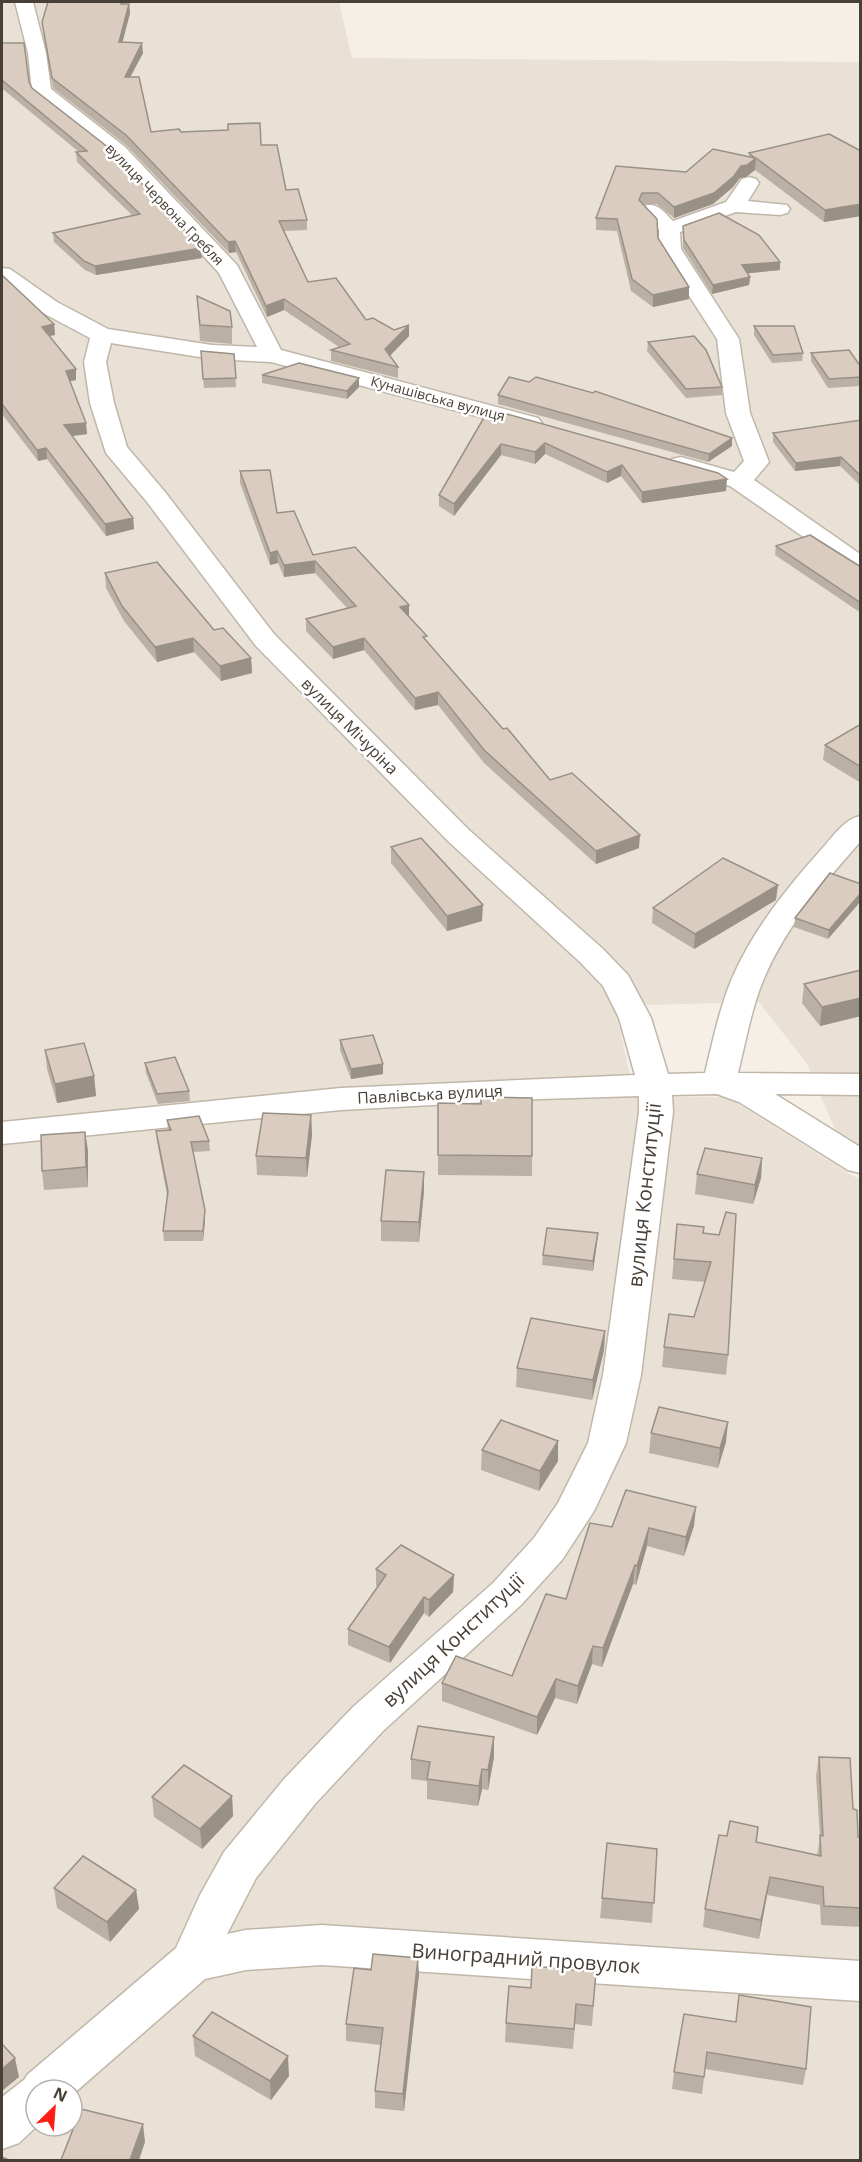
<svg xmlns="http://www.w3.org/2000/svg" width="862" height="2162" viewBox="0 0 862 2162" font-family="'Open Sans',sans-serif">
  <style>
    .residential { fill: #e9e1d5; fill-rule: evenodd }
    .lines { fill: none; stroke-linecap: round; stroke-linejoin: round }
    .minor-casing { stroke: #c1b6aa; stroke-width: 3 }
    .minor { fill: #fff; fill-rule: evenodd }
    .wall { fill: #bbb0a4 }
    .shaded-wall { fill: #999086 }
    .building { fill: #dacdbf; stroke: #999086; stroke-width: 1.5 }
    .labels { text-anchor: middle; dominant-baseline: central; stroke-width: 5; stroke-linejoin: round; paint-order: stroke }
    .far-street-label { font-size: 14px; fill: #483f36; stroke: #fff }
    .street-label { font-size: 16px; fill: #483f36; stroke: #fff }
    .near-street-label { font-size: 20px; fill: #483f36; stroke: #fff }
  </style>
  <rect width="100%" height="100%" fill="#f5efe8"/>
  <g class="residential">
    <path d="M2 2H339L352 58 860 62V1149L838 1136 807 1064 759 1002 615 1006 630 1076 2 1131Z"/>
    <path d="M557 1096 727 1097 860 1180V2160H2V1141L201 1120ZM36 2090H72V2126H36Z"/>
  </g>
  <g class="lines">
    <defs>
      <g id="minor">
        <path d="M15 2H33L46 53 51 89 125 147 237 265 281 350 538 418 542 423 538 428 530 430 271 362 212 359 111 343 106 362 114 403 127 447 165 492 274 634 469 830 603 949 628 975 651 1018 668 1074 705 1073C713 1040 720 1006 733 976 754 929 786 889 820 851 832 838 843 820 860 816V842C824 883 787 925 765 976 752 1006 746 1040 738 1073L860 1074V1095L775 1094 860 1147V1173L848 1170 739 1102 717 1094 672 1095 673 1112 641 1375 626 1443 594 1511 562 1560 521 1605 383 1731 315 1804 256 1878 227 1934 246 1930 322 1925 860 1961V2001L322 1965 246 1970 205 1979 72 2095V2090H36L37 2126 19 2143 2 2149V2097L25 2079 27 2075 176 1948 200 1895 224 1852 285 1778 353 1707 493 1583 534 1538 558 1503 588 1443 603 1375 639 1112V1096L540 1099 341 1110 2 1144V1122L341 1088 635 1075 619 1018 603 986 581 963 449 842 256 646 147 502 106 453 90 403 84 362 90 338 41 312 2 284V268L10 269 57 302 108 329 212 345 257 347 219 273 111 155 35 95 32 91 28 53Z"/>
        <path d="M749 177 756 179 759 183 748 201 787 205 790 209 787 213 780 215 736 212 680 232 681 249 739 339 750 413 769 462 754 480 860 554V573L851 570 730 486 672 469 669 464 672 459 681 457 734 472 744 461 726 413 717 339 659 249V230L640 210 643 206C657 202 663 211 673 221L726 202 742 179Z"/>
      </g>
    </defs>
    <use href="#minor" class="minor-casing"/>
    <use href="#minor" class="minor"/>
  </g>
  <g class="wall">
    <path d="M125 2 124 4H129L130 13 122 43 143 53 130 77 151 132H181L261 145 286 190 307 220V230L284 231 308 282 366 320 394 330 409 325V336L390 355 398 367V378L331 361V350L339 347 284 310 267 317 236 252 229 253 126 145 53 88 42 22Z"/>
    <path d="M2 43 32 88 202 258 96 275 85 270 54 242 53 233 132 215 77 162 76 152H79L4 90H2Z"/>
    <path d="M861 151V216L824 222 755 170 746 177 740 178 733 187 713 204 674 218 657 204 644 205 658 238 689 287V299L653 307 631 291 617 231 596 230V218L616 166 686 172 749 156V153Z"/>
    <path d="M683 226 780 262V270L747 273 750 277 749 285 712 294 683 248Z"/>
    <path d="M2 275 54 324 55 335 49 336 76 380 70 381 87 434 71 436 133 518 134 529 106 536 47 459 38 461 2 414Z"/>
    <path d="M197 296 232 327V344L200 341Z"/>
    <path d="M754 326 803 353 802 361 772 363 754 335Z"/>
    <path d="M648 342 722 387V395L686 398 647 351Z"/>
    <path d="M201 351 234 354 236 387 204 388Z"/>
    <path d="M811 353 861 367V386L828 388 811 361Z"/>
    <path d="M262 375 359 387 347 399 262 383Z"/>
    <path d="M498 395 732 438V446L708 462 498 404Z"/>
    <path d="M489 409 726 491 642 503 621 476 607 483 545 454 535 464 501 455 454 516 439 506V495Z"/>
    <path d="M861 420V486L840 466 795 471 773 442V433Z"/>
    <path d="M240 471 313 555 409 605V617L427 642 503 729 550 780 639 848 596 864 484 763 438 705 415 710 364 650 333 659 306 631V619L347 608 315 573 284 577 278 563 270 565 240 483Z"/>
    <path d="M776 546 861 567V613L775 555Z"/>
    <path d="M105 573 251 658 252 673 221 681 194 652 157 662 124 621 106 588Z"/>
    <path d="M861 724V783L823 760 825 745Z"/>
    <path d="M391 847 482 921 447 931 391 863Z"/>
    <path d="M861 884 828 939 794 927 795 918Z"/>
    <path d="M776 900 694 949 652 923 653 908Z"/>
    <path d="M861 970V1016L820 1026 802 1003 804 984Z"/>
    <path d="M340 1040 383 1074 351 1079 340 1050Z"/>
    <path d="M45 1050 94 1076 96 1096 57 1103 47 1069Z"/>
    <path d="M145 1063 189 1091 190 1101 158 1104 146 1073Z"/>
    <path d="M438 1103 532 1156V1176L438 1175Z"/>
    <path d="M311 1115 312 1135 307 1177 257 1175 256 1156Z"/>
    <path d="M167 1120 209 1141 210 1151 193 1152 205 1220 203 1241H164L163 1231 167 1195 157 1141 156 1131 168 1130Z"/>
    <path d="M85 1132 88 1151V1187L44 1190 42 1171Z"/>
    <path d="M762 1158 761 1178 753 1204 695 1194 697 1174Z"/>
    <path d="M424 1191 419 1242 381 1241V1221Z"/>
    <path d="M677 1224 703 1233 719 1235 728 1355 726 1375 662 1367 664 1347 694 1317 705 1282 672 1279Z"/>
    <path d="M598 1233 593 1271 542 1265 543 1255Z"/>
    <path d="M605 1331 604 1350 592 1400 516 1387 517 1368Z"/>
    <path d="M651 1433 726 1442 718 1468 649 1453Z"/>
    <path d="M558 1441V1461L539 1491 481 1470 482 1450Z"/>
    <path d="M694 1526 684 1556 647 1546 636 1585 633 1584 602 1667 592 1664 577 1704 555 1698 537 1735 442 1701V1683L512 1676 566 1599 612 1527Z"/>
    <path d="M376 1569 454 1575 453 1592 429 1617 424 1613 390 1663 348 1645V1629L378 1586H376Z"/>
    <path d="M494 1737V1757L488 1790 482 1789 478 1806 427 1799V1781L411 1779V1759Z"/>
    <path d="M819 1757 853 1809 858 1837 861 1838V1927L821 1925 820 1905 767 1895 759 1939 703 1927 705 1909 727 1836 758 1827 757 1842 817 1855 820 1837 816 1776Z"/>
    <path d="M232 1796 233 1816 202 1849 154 1817 152 1797Z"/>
    <path d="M657 1849 652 1923 600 1918 602 1898Z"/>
    <path d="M54 1888 136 1890 139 1909 110 1942 57 1908Z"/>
    <path d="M371 1970 419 1974 404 2111 375 2108V2091L381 2045 346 2041V2024Z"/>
    <path d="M596 1972 592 2026 575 2024 573 2049 505 2042 506 2023 531 1988Z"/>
    <path d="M684 2014 806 2069 803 2085 705 2069 702 2094 672 2089 674 2072Z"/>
    <path d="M193 2036 289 2076 271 2100 195 2056Z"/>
  </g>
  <g class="shaded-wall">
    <path d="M129 4 130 13 120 52 119 42Z"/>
    <path d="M142 43 143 53 125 87V77Z"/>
    <path d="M756 158 755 170 746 177 740 178 733 187 713 204 674 218V207Z"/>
    <path d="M861 204V216L824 222 825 210Z"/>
    <path d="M235 241 236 252 229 253 228 242Z"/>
    <path d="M201 248 202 258 96 275 95 266Z"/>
    <path d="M780 262V270L741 274 742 265Z"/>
    <path d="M750 277 749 285 712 294 713 285Z"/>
    <path d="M689 287V299L653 307V295Z"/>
    <path d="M284 299V310L267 317 266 306Z"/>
    <path d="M54 324 55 335 43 337 42 327Z"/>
    <path d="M409 325V336L386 360 385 349Z"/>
    <path d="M76 369V380L67 382 66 371Z"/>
    <path d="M359 378V387L347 399V391Z"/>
    <path d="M86 423 87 434 65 437 64 425Z"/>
    <path d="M732 438V446L708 462 709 454Z"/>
    <path d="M545 443V454L535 464V452Z"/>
    <path d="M501 444V455L454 516V504Z"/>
    <path d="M46 448 47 459 38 461 37 450Z"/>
    <path d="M841 457 840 466 795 471 796 463Z"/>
    <path d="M622 465 621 476 607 483V472Z"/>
    <path d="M727 479 726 491 642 503V492Z"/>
    <path d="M133 518 134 529 106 536 105 524Z"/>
    <path d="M277 551 278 563 270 565V553Z"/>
    <path d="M315 561V573L284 577V565Z"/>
    <path d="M409 605V617L400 607Z"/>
    <path d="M193 638 194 652 157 662 155 647Z"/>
    <path d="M364 638V650L333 659V647Z"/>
    <path d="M251 658 252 673 221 681 220 666Z"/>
    <path d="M438 692V705L415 710V698Z"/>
    <path d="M640 835 639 848 596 864V851Z"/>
    <path d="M778 885 776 900 694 949 695 934Z"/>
    <path d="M861 893V901L828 939 829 930Z"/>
    <path d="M483 905 482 921 447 931V916Z"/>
    <path d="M861 998V1016L820 1026 822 1007Z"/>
    <path d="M383 1064V1074L351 1079V1069Z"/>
    <path d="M94 1076 96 1096 57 1103 55 1084Z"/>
    <path d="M311 1115 312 1135 307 1177 306 1158Z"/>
    <path d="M85 1132 88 1151V1187L86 1167Z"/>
    <path d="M762 1158 761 1178 753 1204 755 1185Z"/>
    <path d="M424 1172V1191L419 1242V1222Z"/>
    <path d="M205 1210V1220L203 1241V1231Z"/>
    <path d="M598 1233 597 1243 593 1271V1261Z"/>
    <path d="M605 1331 604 1350 592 1400 593 1380Z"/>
    <path d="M728 1422 726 1442 718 1468 720 1448Z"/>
    <path d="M558 1441V1461L539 1491 540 1471Z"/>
    <path d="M696 1507 694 1526 684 1556 686 1537Z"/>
    <path d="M649 1528 647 1546 636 1585 637 1566Z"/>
    <path d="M635 1565 633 1584 602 1667 603 1648Z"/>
    <path d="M454 1575 453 1592 429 1617V1600Z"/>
    <path d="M424 1597V1613L390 1663 389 1647Z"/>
    <path d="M593 1646 592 1664 577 1704 578 1686Z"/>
    <path d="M556 1679 555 1698 537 1735V1717Z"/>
    <path d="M494 1737V1757L488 1790V1770Z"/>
    <path d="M482 1769V1789L478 1806 479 1786Z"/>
    <path d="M232 1796 233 1816 202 1849 200 1829Z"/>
    <path d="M770 1877 767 1895 759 1939 761 1920Z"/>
    <path d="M136 1890 139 1909 110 1942 107 1922Z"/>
    <path d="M418 1958 419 1974 404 2111 403 2094Z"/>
    <path d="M288 2056 289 2076 271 2100 270 2081Z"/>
    <path d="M15 2058 19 2077 2 2091V2069Z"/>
    <path d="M143 2124 145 2142 139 2160H130Z"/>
  </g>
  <g class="building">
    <path d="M48 2H122L121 4H129L119 42 142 43 125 77H139L151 132 179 129 181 132 228 130V124L260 123 261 145H277L286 190 298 189 307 220 279 221 308 282 336 278 366 320 373 318 394 330 409 325 385 349 398 367 331 350 350 344 284 299 266 306 235 241 228 242 126 135 52 78 42 22Z"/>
    <path d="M2 43H24L29 82 32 88 109 148 201 248 95 266 84 261 53 233 140 214 76 152 87 151 3 81H2Z"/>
    <path d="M829 134 861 151V204L825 210 756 158 747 165 741 166 734 176 714 193 674 207 658 193H642L639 200 657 219 658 238 689 287 653 295 632 279 617 219 596 218 616 166 686 172 713 149 755 158 749 153Z"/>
    <path d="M719 213 759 235 780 262 742 265 750 277 713 285 684 240 683 226Z"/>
    <path d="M2 275 54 324 42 327 76 369 66 371 86 423 64 425 133 518 105 524 46 448 37 450 2 404Z"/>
    <path d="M197 296 230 311 232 327 200 325Z"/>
    <path d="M754 326H794L803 353 773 355Z"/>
    <path d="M694 336 706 350 722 387 686 389 648 342Z"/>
    <path d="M849 350 861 367V377L829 379 811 353Z"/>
    <path d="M201 351 234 354 236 378 203 379Z"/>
    <path d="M299 363 359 378 347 391 262 375Z"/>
    <path d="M509 377 529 382 536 377 593 393 595 391 732 438 709 454 498 395Z"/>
    <path d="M489 409 718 473 727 479 642 492 622 465 607 472 545 443 535 452 501 444 454 504 439 495Z"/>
    <path d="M861 420V476L841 457 796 463 773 433Z"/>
    <path d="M270 470 277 513 294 511 313 555 355 547 409 605 400 607 427 636 423 637 503 729 507 728 550 780 572 773 640 835 596 851 484 750 438 692 415 698 364 638 333 647 306 619 356 606 315 561 284 565 277 551 270 553 240 471Z"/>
    <path d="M810 535 861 567V603L776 546Z"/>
    <path d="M157 562 214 630 223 628 251 658 220 666 193 638 155 647 122 606 105 573Z"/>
    <path d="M861 724V767L825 745Z"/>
    <path d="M421 838 483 905 447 916 391 847Z"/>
    <path d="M723 858 778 885 695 934 653 908Z"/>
    <path d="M830 873 861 884V893L829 930 795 918Z"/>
    <path d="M861 970V998L822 1007 804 984Z"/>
    <path d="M373 1035 383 1064 351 1069 340 1040Z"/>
    <path d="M84 1043 94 1076 55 1084 45 1050Z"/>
    <path d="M175 1057 189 1091 157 1094 145 1063Z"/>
    <path d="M481 1097 532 1098V1156L438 1155V1103L481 1104Z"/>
    <path d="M263 1113 311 1115 306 1158 256 1156Z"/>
    <path d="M199 1116 209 1141 191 1142 205 1210 203 1231H163L168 1191 156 1131 171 1130 167 1120Z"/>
    <path d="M85 1132 86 1167 42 1171 41 1135Z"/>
    <path d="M705 1148 762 1158 755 1185 697 1174Z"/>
    <path d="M386 1170 424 1172 419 1222 381 1221Z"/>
    <path d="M726 1212 736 1214 728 1355 664 1347 669 1314 694 1317 711 1262 674 1259 677 1224 704 1227 703 1233 719 1235Z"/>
    <path d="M547 1228 598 1233 593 1261 543 1255Z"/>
    <path d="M531 1318 605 1331 593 1380 517 1368Z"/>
    <path d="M659 1407 728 1422 720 1448 651 1433Z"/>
    <path d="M501 1420 558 1441 540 1471 482 1450Z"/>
    <path d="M626 1490 696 1507 686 1537 649 1528 637 1566 635 1565 603 1648 593 1646 578 1686 556 1679 537 1717 442 1683 456 1656 512 1676 546 1594 566 1599 590 1523 612 1527Z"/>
    <path d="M401 1545 454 1575 429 1600 424 1597 389 1647 348 1629 386 1575 376 1569Z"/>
    <path d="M418 1726 494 1737 488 1770 482 1769 479 1786 427 1779 430 1762 411 1759Z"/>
    <path d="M819 1757 850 1758 853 1809 857 1810 858 1837 861 1838V1908L824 1906 823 1887 770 1877 761 1920 705 1909 719 1835 727 1836 730 1821 758 1827 756 1842 821 1856 820 1835 823 1836Z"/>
    <path d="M184 1765 232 1796 200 1829 152 1797Z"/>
    <path d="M607 1843 657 1849 654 1903 602 1898Z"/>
    <path d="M83 1856 136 1890 107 1922 54 1888Z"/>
    <path d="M373 1954 418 1958 403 2094 375 2091 383 2028 346 2024 354 1968 371 1970Z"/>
    <path d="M532 1966 596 1972 593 2006 576 2004 574 2029 506 2023 509 1986 531 1988Z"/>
    <path d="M739 1995 811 2007 806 2069 707 2052 704 2077 674 2072 684 2014 736 2022Z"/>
    <path d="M212 2012 288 2056 270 2081 193 2036Z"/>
    <path d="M2 2044 15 2058 2 2069Z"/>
    <path d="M81 2109 143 2124 130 2160H61Z"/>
    <path d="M2 2157 9 2160H2Z"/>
  </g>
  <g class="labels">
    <g class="far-street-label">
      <text transform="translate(165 204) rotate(46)">вулиця Червона Гребля</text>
      <text transform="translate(438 398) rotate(15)">Кунашівська вулиця</text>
    </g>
    <g class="street-label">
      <text transform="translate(350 726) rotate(45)">вулиця Мічуріна</text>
      <text transform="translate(430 1094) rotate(-3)">Павлівська вулиця</text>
    </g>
    <g class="near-street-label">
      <text transform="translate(644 1195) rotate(-84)">вулиця Конституції</text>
      <text transform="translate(453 1640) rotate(-43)">вулиця Конституції</text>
      <text transform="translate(526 1958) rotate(4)">Виноградний провулок</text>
    </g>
  </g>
  <rect width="862" height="2162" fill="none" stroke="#483f36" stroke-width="6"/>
  <g transform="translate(54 2108) rotate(25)"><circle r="28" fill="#ffffff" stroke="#b6b2af" stroke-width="1.5"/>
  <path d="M0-4.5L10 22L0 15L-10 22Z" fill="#ff1e14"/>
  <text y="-9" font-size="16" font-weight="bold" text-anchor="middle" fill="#483f36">N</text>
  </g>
</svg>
